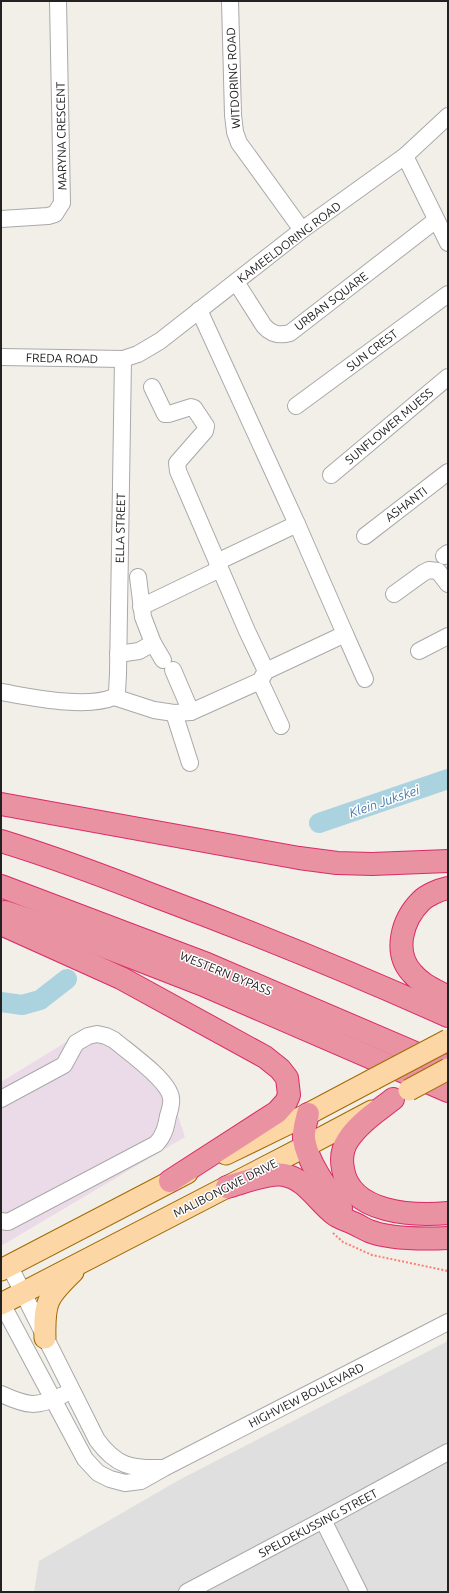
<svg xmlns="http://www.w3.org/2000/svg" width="449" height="1593" viewBox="0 0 449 1593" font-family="Ubuntu,sans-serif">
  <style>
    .residential { fill: #e0dfdf }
    .industrial { fill: #ebdbe8 }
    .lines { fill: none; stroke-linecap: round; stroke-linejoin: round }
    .river { stroke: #aad3df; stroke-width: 20 }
    .minor-casing { stroke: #a9a9a9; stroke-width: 18 }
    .major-casing { stroke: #a06b00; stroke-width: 23 }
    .highway-casing { stroke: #dc2a67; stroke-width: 24 }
    .path { stroke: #fa8072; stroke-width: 2; stroke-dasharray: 2 2; stroke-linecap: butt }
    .minor { stroke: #fff; stroke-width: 16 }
    .major { stroke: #fcd6a4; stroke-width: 21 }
    .highway { stroke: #e892a2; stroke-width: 22 }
    .major-bridge-casing { stroke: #a06b00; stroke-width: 23; stroke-linecap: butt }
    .major-bridge { stroke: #fcd6a4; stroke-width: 21 }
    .labels { text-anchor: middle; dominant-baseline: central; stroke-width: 3; stroke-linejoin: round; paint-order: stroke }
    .street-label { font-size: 12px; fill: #222; stroke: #fff }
    .water-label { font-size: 13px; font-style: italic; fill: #4a7aab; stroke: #fff }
  </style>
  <rect width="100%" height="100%" fill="#f2efe9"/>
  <path class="residential" d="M448 1341V1592H34L39 1561 179 1480Z"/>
  <path class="industrial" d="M84 1031 108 1040 170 1091 185 1137 1 1246V1082Z"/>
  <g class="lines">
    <g class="river">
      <path d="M319 823 448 779"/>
      <path d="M1 1002 22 1005 40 1000 67 979"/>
    </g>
    <defs>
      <g id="minor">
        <path d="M230 1 233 115 235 132 239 143 302 230"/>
        <path d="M405 156 448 243"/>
        <path d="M1 219 48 216 55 214 62 203 58 1"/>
        <path d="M236 282 264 326C271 334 279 336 290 333L436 220"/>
        <path d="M1 357 123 359 138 354 160 341 302 230 405 156 448 116"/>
        <path d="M152 387 165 414H169L191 407 194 408 206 426 205 431 177 463 178 471 247 631 266 671"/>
        <path d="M296 406 448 294"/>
        <path d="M331 475 448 377"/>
        <path d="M365 536 448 472"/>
        <path d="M444 556 448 553"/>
        <path d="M217 562 297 524"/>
        <path d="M138 577 143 617 153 643 163 660"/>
        <path d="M394 594 423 573 429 570 438 571 448 584"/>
        <path d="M141 607 220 569"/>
        <path d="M345 634 365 679"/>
        <path d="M419 651 448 636"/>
        <path d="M118 654 139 651 153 643"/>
        <path d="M173 670 191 712"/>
        <path d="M260 681 281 726"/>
        <path d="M1 692C31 697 86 709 114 697"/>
        <path d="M114 697 154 710 174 713 191 712 260 681 266 671 345 634 297 524 199 310"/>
        <path d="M114 697 117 692 118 674 123 359"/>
        <path d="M174 713 190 763"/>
        <path d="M1 1099 64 1065 76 1043 88 1036 97 1034 106 1036 114 1040C128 1052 169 1080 171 1098 172 1104 170 1110 168 1116 166 1127 164 1136 156 1144L8 1222 1 1221"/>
        <path d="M9 1265 97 1440C116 1466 131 1469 162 1468"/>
        <path d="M1 1302 85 1459 98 1473 110 1479 125 1483 141 1481 164 1468 448 1322"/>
        <path d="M1 1394C27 1406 36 1408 63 1395"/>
        <path d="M323 1520 359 1592"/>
        <path d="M187 1592 323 1520 448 1452"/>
      </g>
      <g id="major">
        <path d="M226 1154 308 1114 374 1079"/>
        <path d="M1 1270 187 1173"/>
        <path d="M1 1304 306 1146 372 1111"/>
        <path d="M45 1338C44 1302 47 1297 73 1272"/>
      </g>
      <g id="highway">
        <path d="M1 804 299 858 337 863 372 864 448 861"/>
        <path d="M1 841C53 857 104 876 155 896 254 933 352 973 448 1016"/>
        <path d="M1 886 207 964 448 1067"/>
        <path d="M448 888C439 890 427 895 421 901 402 920 393 952 412 973 422 985 435 990 448 997"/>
        <path d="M5 912 72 934 201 984 448 1091"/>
        <path d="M1 924 121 978 265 1057 280 1069 287 1078 289 1095 286 1102 277 1112 170 1181"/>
        <path d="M393 1099C378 1111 359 1123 348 1140 342 1149 341 1159 343 1169 350 1214 414 1216 448 1213"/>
        <path d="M308 1114C306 1122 303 1131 304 1139 307 1162 328 1190 341 1208"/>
        <path d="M227 1187C242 1183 269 1172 284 1175 306 1179 317 1201 334 1214 339 1218 347 1220 353 1223 358 1225 364 1229 369 1231 389 1239 426 1239 448 1238"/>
      </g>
    </defs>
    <use href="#minor" class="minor-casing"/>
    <use href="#major" class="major-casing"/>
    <use href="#highway" class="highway-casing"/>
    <path class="path" d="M333 1233 343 1242 372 1255 448 1271"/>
    <use href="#minor" class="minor"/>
    <use href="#major" class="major"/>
    <use href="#highway" class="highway"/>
    <defs>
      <g id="major-bridge">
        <path d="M374 1079 448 1040"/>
        <path d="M409 1090 448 1069"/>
      </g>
    </defs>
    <use href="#major-bridge" class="major-bridge-casing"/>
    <use href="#major-bridge" class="major-bridge"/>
  </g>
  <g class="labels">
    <g class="street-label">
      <text transform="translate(233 78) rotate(-93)">WITDORING ROAD</text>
      <text transform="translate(61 136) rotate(-91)">MARYNA CRESCENT</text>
      <text transform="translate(289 242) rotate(-37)">KAMEELDORING ROAD</text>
      <text transform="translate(331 301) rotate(-37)">URBAN SQUARE</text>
      <text transform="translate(372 350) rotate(-37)">SUN CREST</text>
      <text transform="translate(62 358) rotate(1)">FREDA ROAD</text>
      <text transform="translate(389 426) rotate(-40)">SUNFLOWER MUESS</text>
      <text transform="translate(406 504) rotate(-37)">ASHANTI</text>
      <text transform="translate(120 528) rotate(-89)">ELLA STREET</text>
      <text transform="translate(226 973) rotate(22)">WESTERN BYPASS</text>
      <text transform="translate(225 1188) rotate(-27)">MALIBONGWE DRIVE</text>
      <text transform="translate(306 1395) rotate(-27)">HIGHVIEW BOULEVARD</text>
      <text transform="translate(318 1523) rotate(-28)">SPELDEKUSSING STREET</text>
    </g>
    <g class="water-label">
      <text transform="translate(384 801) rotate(-19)">Klein Jukskei</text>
    </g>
  </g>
  <rect width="449" height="1593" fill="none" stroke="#222222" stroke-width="4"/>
</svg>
